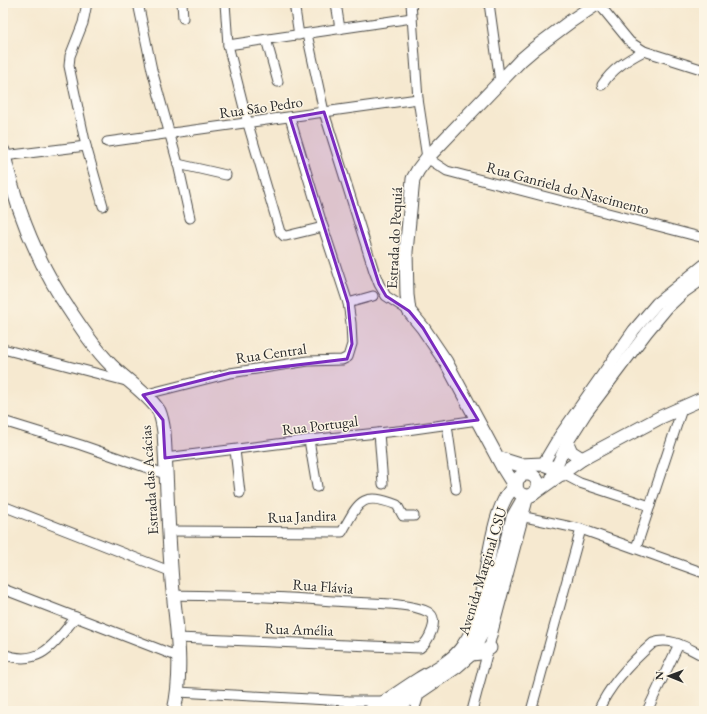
<svg xmlns="http://www.w3.org/2000/svg" width="707" height="714" viewBox="0 0 707 714" font-family="'EB Garamond',serif">
  <style>
    .lines { fill: none; stroke-linecap: round; stroke-linejoin: round }
    .minor-casing { stroke: #494844; stroke-width: 11 }
    .tertiary-casing { stroke: #494844; stroke-width: 13 }
    .secondary-casing { stroke: #494844; stroke-width: 15 }
    .minor { stroke: #fff; stroke-width: 9 }
    .tertiary { stroke: #fff; stroke-width: 11 }
    .secondary { stroke: #fff; stroke-width: 13 }
    .marked { fill: #7b2cbf; fill-opacity: 0.2; stroke: #7b2cbf; stroke-width: 3; stroke-linejoin: round }
    .labels { text-anchor: middle; dominant-baseline: central; stroke-width: 3; stroke-linejoin: round; paint-order: stroke }
    .street-label { font-size: 15px; fill: #2b2b2b; stroke: #fcf5e5 }
  </style>
  <rect width="100%" height="100%" fill="#fcf5e5"/>
  <filter id="ink" filterUnits="userSpaceOnUse"><feTurbulence type="fractalNoise" baseFrequency=".025" numOctaves="2"/><feDisplacementMap in="SourceGraphic" scale="8" xChannelSelector="R" yChannelSelector="G"/><feConvolveMatrix kernelMatrix="1 2 1 2 8 2 1 2 1" color-interpolation-filters="sRGB"/></filter>
  <filter id="wash" filterUnits="userSpaceOnUse"><feTurbulence type="fractalNoise" baseFrequency=".012" numOctaves="4" result="noise"/><feDisplacementMap in="SourceGraphic" scale="16" xChannelSelector="R" yChannelSelector="G"/><feGaussianBlur stdDeviation="0.9" result="paint"/><feColorMatrix in="noise" values="0 0 0 0 0 0 0 0 0 0 0 0 0 0 0 0 0 1.4 0 .05"/><feComposite in="paint" operator="in"/></filter>
  <g filter="url(#wash)">
    <rect width="100%" height="100%" fill="#f6e9d0"/>
  </g>
  <g filter="url(#ink)">
    <g class="lines">
      <defs>
        <g id="minor">
          <path d="M87 3 83 23 70 56 69 66 86 146 103 206"/>
          <path d="M138 3 152 70 178 164 190 218"/>
          <path d="M182 3 183 18"/>
          <path d="M225 3 228 45 248 124 280 232 284 236H286L323 227"/>
          <path d="M294 3 299 35"/>
          <path d="M336 3 340 29"/>
          <path d="M411 3 418 99 427 158 447 171 704 238"/>
          <path d="M489 3 500 82"/>
          <path d="M598 3 630 42 644 51 704 70"/>
          <path d="M307 34 324 112 374 271 379 284 386 296 409 311"/>
          <path d="M266 39 278 82"/>
          <path d="M228 45 412 18"/>
          <path d="M602 85C612 69 627 60 644 51"/>
          <path d="M107 142 418 99"/>
          <path d="M4 156 86 146"/>
          <path d="M178 164 226 175"/>
          <path d="M348 303 373 296"/>
          <path d="M3 349 126 381"/>
          <path d="M143 395 230 373 308 361 342 360 348 357 352 344 351 323 348 303 323 227 290 118"/>
          <path d="M3 421 81 445 165 474"/>
          <path d="M447 425 456 489"/>
          <path d="M379 433 383 484"/>
          <path d="M309 440 317 487"/>
          <path d="M235 450 240 493"/>
          <path d="M165 458 309 440 407 430 478 420"/>
          <path d="M563 474 580 483 650 506"/>
          <path d="M3 506 172 572"/>
          <path d="M525 517 581 529 704 573"/>
          <path d="M168 531 342 532C359 502 361 491 397 505L403 516H414"/>
          <path d="M636 548 683 406"/>
          <path d="M3 589 179 657"/>
          <path d="M173 595C212 596 250 596 289 598 309 599 330 601 350 602 370 603 411 603 428 612 441 619 428 642 420 648L178 638"/>
          <path d="M3 654C41 668 54 643 76 617"/>
          <path d="M178 692 347 701H384"/>
          <path d="M347 701 351 706 354 711"/>
          <path d="M414 711 420 692"/>
          <path d="M472 711 529 496"/>
          <path d="M531 711 581 529"/>
          <path d="M598 711C610 684 631 662 653 643 671 636 689 649 704 656"/>
          <path d="M647 711 679 644"/>
        </g>
        <g id="tertiary">
          <path d="M543 464 559 437 634 330 657 303 704 265"/>
          <path d="M552 476 567 443 586 413 647 332 667 308 684 292 704 278"/>
        </g>
        <g id="secondary">
          <path d="M3 151C16 209 38 265 72 314 84 332 96 350 111 365 126 380 148 394 159 411 162 418 163 425 164 432 167 482 168 531 172 581 176 626 184 666 174 711"/>
          <path d="M567 443 571 452 582 459"/>
          <path d="M498 458 520 465 543 464 556 469 563 474"/>
          <circle cx="527" cy="485" r="11"/>
          <path d="M516 484 512 482 502 466 446 362 423 328 409 311 407 295 406 252 413 179 418 170 427 158 521 60 535 48 571 21 598 3"/>
          <path d="M537 491 582 459 661 417 704 398"/>
          <path d="M471 654 481 653 490 648"/>
          <path d="M370 711C387 701 403 689 419 679 434 670 453 661 463 646 466 641 470 636 472 630 487 599 489 501 516 486"/>
          <path d="M391 711 456 667 471 654 482 633 513 517 525 496"/>
        </g>
      </defs>
      <use href="#minor" class="minor-casing"/>
      <use href="#tertiary" class="tertiary-casing"/>
      <use href="#secondary" class="secondary-casing"/>
      <use href="#minor" class="minor"/>
      <use href="#tertiary" class="tertiary"/>
      <use href="#secondary" class="secondary"/>
    </g>
  </g>
  <path class="marked" d="M324 112 379 284 386 296 409 311 423 328 478 420 165 458 163 420 143 395 230 373 347 359 352 344 348 303 290 118Z"/>
  <g class="labels">
    <g class="street-label">
      <text transform="translate(261 107) rotate(-8)">Rua São Pedro</text>
      <text transform="translate(568 188) rotate(15)">Rua Ganriela do Nascimento</text>
      <text transform="translate(394 238) rotate(-87)">Estrada do Pequiá</text>
      <text transform="translate(271 353) rotate(-8)">Rua Central</text>
      <text transform="translate(320 425) rotate(-7)">Rua Portugal</text>
      <text transform="translate(149 480) rotate(-94)">Estrada das Acácias</text>
      <text transform="translate(302 516) rotate(-2)">Rua Jandira</text>
      <text transform="translate(482 571) rotate(-73)">Avenida Marginal CSU</text>
      <text transform="translate(323 586) rotate(4)">Rua Flávia</text>
      <text transform="translate(299 629) rotate(2)">Rua Amélia</text>
    </g>
  </g>
  <rect width="707" height="714" fill="none" stroke="#fcf5e5" stroke-width="16"/>
  <g transform="translate(669 676) rotate(271)" stroke="#fcf5e5" stroke-width="3" paint-order="stroke">
  <path d="M0-3L7 15L0 10L-7 15Z" fill="#2b2b2b"/>
  <text y="-6" font-size="11" font-weight="bold" text-anchor="middle" fill="#2b2b2b">N</text>
  </g>
</svg>
